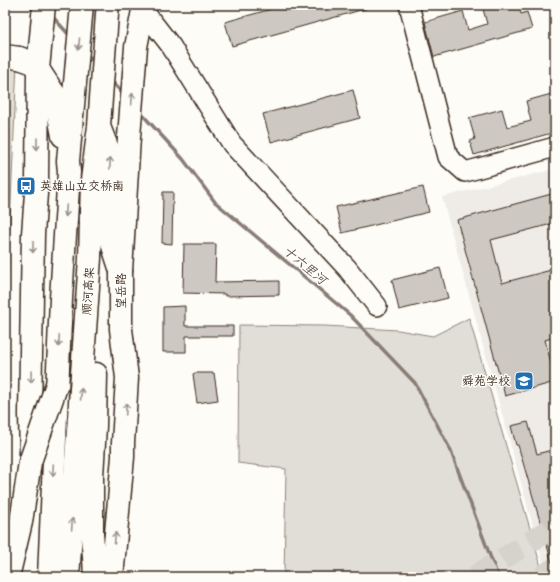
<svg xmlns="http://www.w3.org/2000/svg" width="560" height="582" viewBox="0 0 560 582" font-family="'Shantell Sans','LXGW WenKai TC',sans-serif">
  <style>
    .built { fill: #efece7 }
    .green { fill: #e1ded7; stroke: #8e847a }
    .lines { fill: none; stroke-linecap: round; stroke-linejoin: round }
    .stream { stroke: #887d74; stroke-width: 3.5 }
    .building { fill: #cdc8c2; stroke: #3b2a1e }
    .highway-tunnel { stroke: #d6d2cc; stroke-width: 22; stroke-dasharray: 22 11; stroke-linecap: butt }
    .minor-casing { stroke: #3b2a1e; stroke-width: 22 }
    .major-casing { stroke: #3b2a1e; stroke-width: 25 }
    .highway-casing { stroke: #3b2a1e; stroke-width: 25 }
    .minor { stroke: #fdfcf7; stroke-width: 19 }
    .major { stroke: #fdfcf7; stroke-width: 22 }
    .highway { stroke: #fdfcf7; stroke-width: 22 }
    .highway-bridge-casing { stroke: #3b2a1e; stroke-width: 25; stroke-linecap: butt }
    .highway-bridge { stroke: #fdfcf7; stroke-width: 22 }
    .oneway { stroke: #9c938a }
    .labels { text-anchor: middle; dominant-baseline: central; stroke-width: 3; stroke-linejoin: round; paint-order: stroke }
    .poi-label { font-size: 12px; fill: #3b2a1e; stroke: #fdfcf7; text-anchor: start }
    .street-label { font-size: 12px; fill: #3b2a1e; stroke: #fdfcf7 }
    .water-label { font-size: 13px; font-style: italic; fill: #615349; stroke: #fdfcf7 }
  </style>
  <rect width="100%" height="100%" fill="#fdfcf7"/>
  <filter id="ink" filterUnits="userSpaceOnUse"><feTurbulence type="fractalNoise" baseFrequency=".025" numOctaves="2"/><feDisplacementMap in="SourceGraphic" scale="8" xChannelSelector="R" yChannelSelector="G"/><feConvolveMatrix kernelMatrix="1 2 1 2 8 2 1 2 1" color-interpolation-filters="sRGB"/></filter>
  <g filter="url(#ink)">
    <path class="built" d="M555 169V577H549L544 566 442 197Z"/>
    <g class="green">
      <path d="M5 62 17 63 5 340Z"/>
      <path d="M469 318 544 577H284L286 469 238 463 239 325 325 326 398 330 433 336Z"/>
    </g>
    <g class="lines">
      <g class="stream">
        <path d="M52 16 71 37"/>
        <path d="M86 53 95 63"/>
        <path d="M110 79 123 94"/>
        <path d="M140 112 183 159 215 202 350 315 415 383 450 449 498 577"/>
      </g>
    </g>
    <g class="building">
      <path d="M286 5H368V8L232 46 225 22Z"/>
      <path d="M482 5H519L521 14 527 12 532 29 434 57 425 22 463 11 468 30 487 24Z"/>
      <path d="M353 90 360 118 271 142 263 114Z"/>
      <path d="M555 93V132L474 155 470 141 475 139 469 118 502 109 507 127 531 121 526 101Z"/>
      <path d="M423 187 429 212 342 233 336 207Z"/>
      <path d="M163 192H173L172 244 162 243Z"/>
      <path d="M555 193V223L491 240 502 283 555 269V337L545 340 555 378V382L505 396 457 220Z"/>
      <path d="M184 244H216L215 282 279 281V295L225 296V294L183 293Z"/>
      <path d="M440 268 448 298 399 310 392 280Z"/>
      <path d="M185 306V326H233V336H186V352H163V307Z"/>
      <path d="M195 373H214L218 400 197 403 193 374Z"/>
      <path d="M528 422 537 454 555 449V563H552L518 445H516L511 426Z"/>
    </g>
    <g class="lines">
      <g class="highway-tunnel">
        <path d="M474 577 555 526"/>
        <path d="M541 577 555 568"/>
      </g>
      <defs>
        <g id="minor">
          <path d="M409 5 448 157 465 172 555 147"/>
          <path d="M143 10 171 46 232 144 347 268 377 306"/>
        </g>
        <g id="major">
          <path d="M5 56 19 58"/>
          <path d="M31 457 30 414 33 234 37 180 38 69 44 5"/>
          <path d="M112 577 123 457V443L127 378 121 329V271L129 137 136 47 144 5"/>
        </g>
        <g id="highway">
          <path d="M19 58 31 62 38 69 55 95 63 136"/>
          <path d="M100 129 111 157 109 189 112 243 121 271"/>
          <path d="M49 577 61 299 69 172 68 161 82 5"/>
          <path d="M68 577 90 258 92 180 99 126 107 14 108 5"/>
          <path d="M95 577 94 557 92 535V476L95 426 96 374"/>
        </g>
      </defs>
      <use href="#minor" class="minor-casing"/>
      <use href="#major" class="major-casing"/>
      <use href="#highway" class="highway-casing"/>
      <use href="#minor" class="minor"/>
      <use href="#major" class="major"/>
      <use href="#highway" class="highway"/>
      <defs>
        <path id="highway-bridge" d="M8 577 21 522 30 462 57 384"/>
      </defs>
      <use href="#highway-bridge" class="highway-bridge-casing"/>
      <use href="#highway-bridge" class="highway-bridge"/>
    </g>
    <defs><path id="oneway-shaft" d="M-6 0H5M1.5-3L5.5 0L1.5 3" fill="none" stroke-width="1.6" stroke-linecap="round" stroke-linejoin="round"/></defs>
    <g class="oneway">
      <use href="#oneway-shaft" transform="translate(79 44) rotate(95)"/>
      <use href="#oneway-shaft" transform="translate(132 99) rotate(-85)"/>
      <use href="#oneway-shaft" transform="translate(37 144) rotate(90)"/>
      <use href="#oneway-shaft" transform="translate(110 163) rotate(-88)"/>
      <use href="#oneway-shaft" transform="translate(66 211) rotate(93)"/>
      <use href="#oneway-shaft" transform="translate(33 247) rotate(91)"/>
      <use href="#oneway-shaft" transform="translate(59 341) rotate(93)"/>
      <use href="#oneway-shaft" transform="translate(31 377) rotate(91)"/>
      <use href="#oneway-shaft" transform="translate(81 394) rotate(-86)"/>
      <use href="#oneway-shaft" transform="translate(126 409) rotate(-87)"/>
      <use href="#oneway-shaft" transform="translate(53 470) rotate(93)"/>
      <use href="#oneway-shaft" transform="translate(72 524) rotate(-86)"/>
      <use href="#oneway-shaft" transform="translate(115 538) rotate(-85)"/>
    </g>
  </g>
  <defs>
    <symbol id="bus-square" viewBox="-11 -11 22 22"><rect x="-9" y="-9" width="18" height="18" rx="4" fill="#1f6fb2" stroke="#fdfcf7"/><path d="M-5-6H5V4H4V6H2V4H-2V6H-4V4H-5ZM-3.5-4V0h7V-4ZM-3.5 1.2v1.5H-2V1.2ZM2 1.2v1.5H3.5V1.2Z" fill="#fff"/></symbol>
    <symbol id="school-square" viewBox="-11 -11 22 22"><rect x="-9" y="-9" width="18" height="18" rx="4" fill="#1f6fb2" stroke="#fdfcf7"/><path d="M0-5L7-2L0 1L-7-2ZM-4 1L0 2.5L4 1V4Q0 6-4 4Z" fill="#fff"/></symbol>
  </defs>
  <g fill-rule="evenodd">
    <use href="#bus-square" x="15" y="175" width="22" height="22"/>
    <use href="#school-square" x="513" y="370" width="22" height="22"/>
  </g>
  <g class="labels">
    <g class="poi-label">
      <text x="40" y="186">英雄山立交桥南</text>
      <text x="510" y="381" text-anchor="end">舜苑学校</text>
    </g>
    <g class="street-label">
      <text transform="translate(88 291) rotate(-86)">顺河高架</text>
      <text transform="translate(121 291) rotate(-90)">望岳路</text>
    </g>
    <g class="water-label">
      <text transform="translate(305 265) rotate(40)">十六里河</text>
    </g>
  </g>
  <rect width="560" height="582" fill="none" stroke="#fdfcf7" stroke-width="20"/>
  <rect x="10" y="10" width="540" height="562" fill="none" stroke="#3b2a1e" stroke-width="1.5" filter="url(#ink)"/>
</svg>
